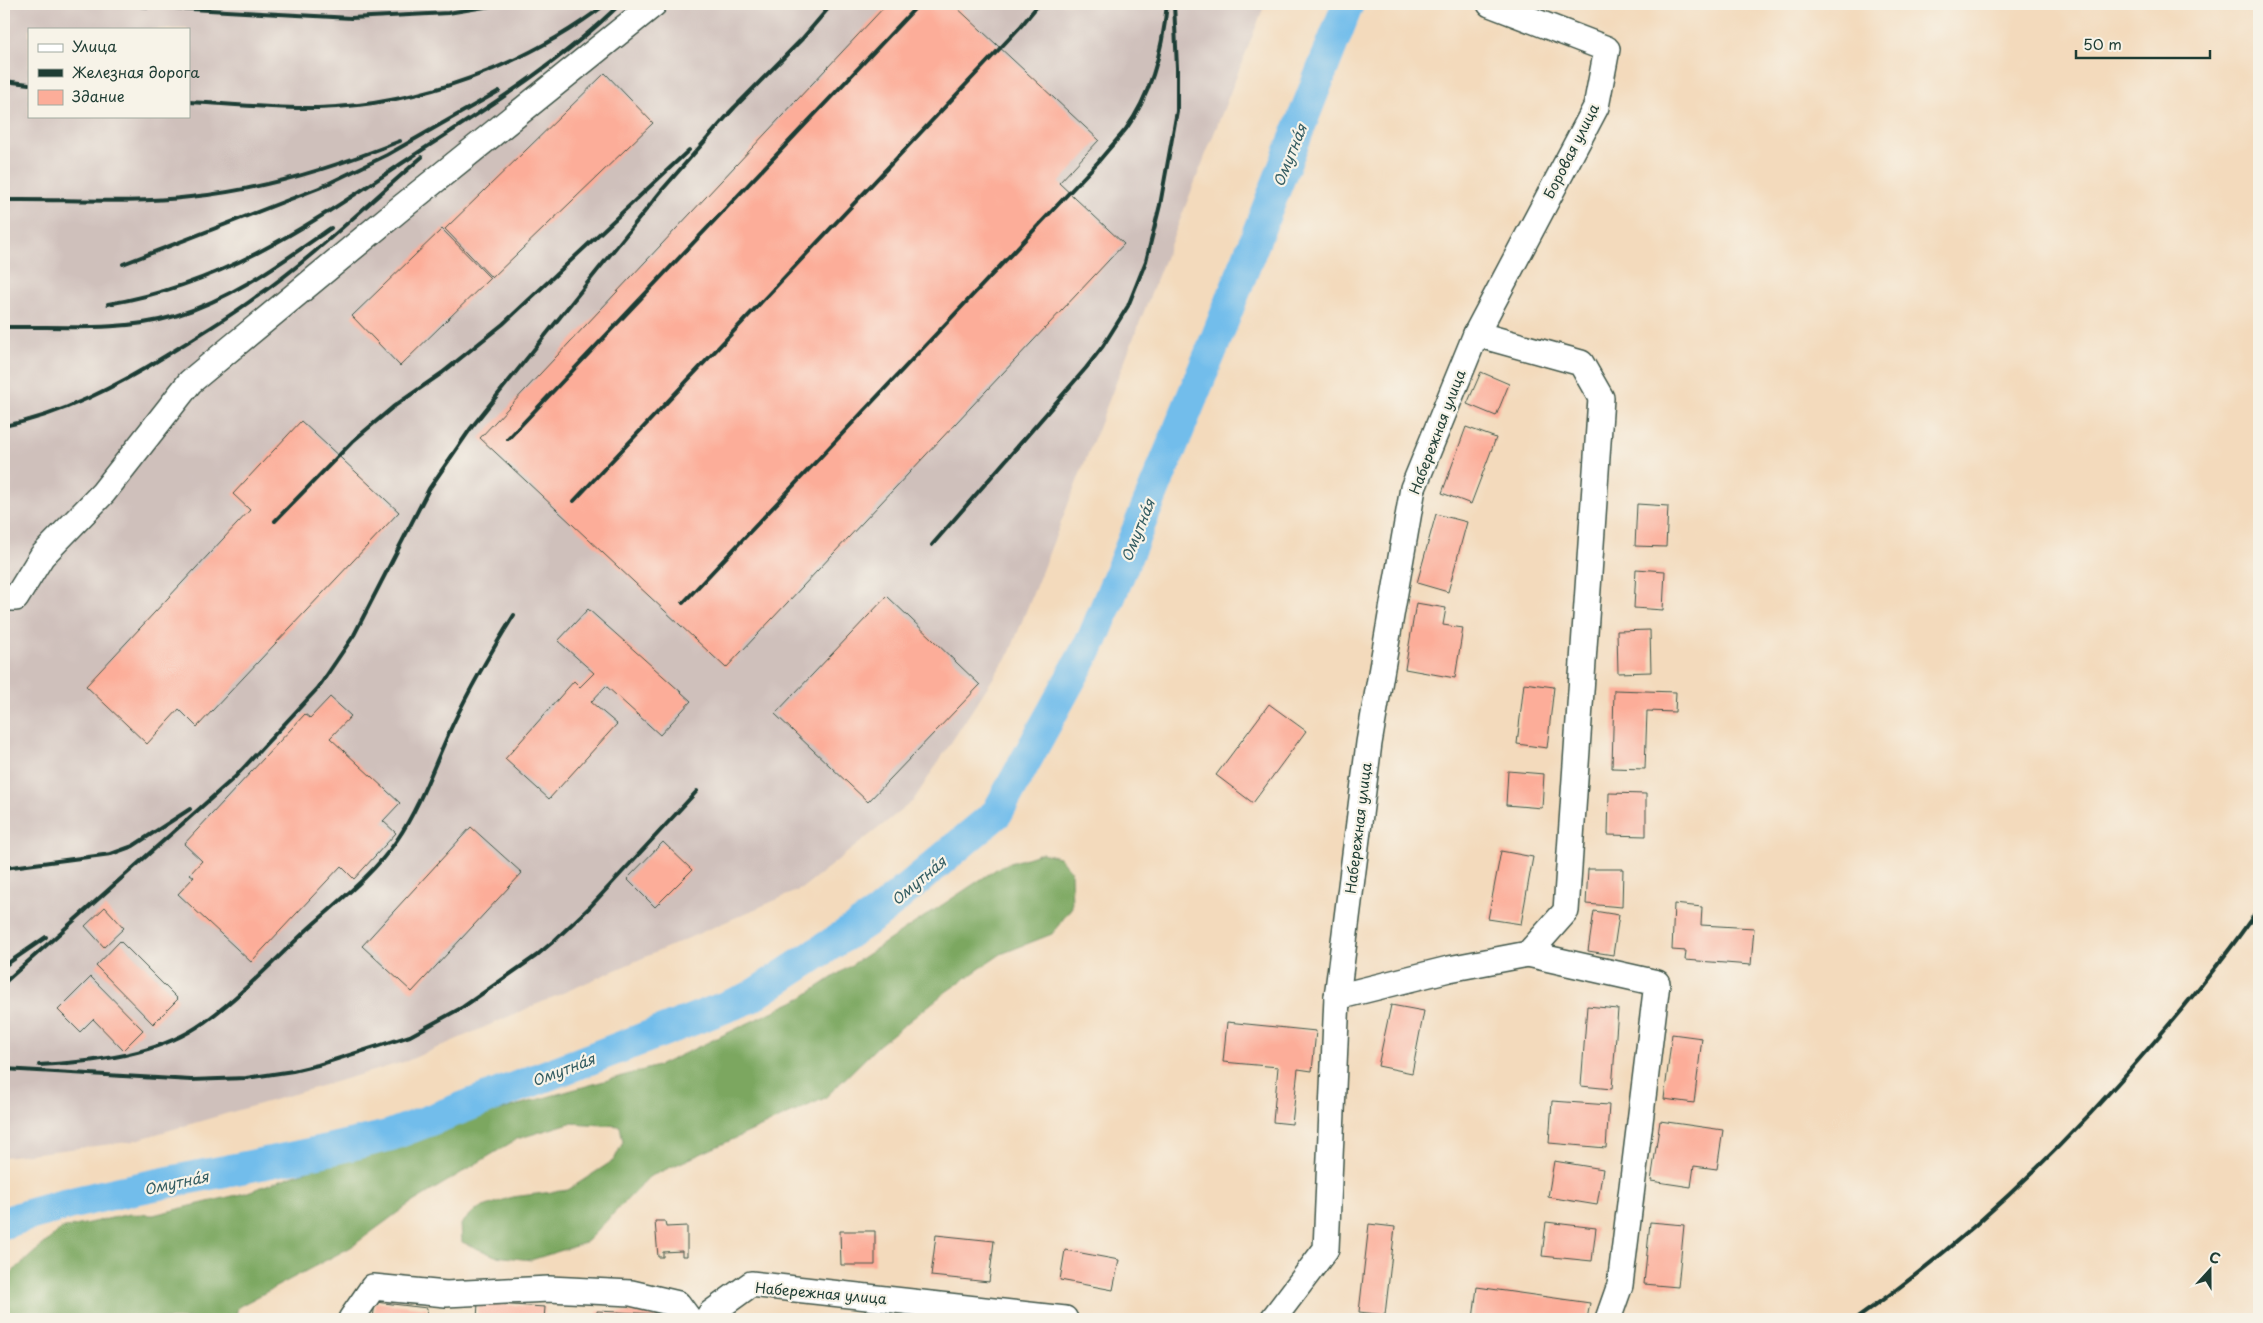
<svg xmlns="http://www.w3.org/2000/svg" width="2263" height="1323" viewBox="0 0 2263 1323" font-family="'Playpen Sans',sans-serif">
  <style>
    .industrial { fill: #cfc0bb; fill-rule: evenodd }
    .forest { fill: #7ca760; stroke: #4e724a }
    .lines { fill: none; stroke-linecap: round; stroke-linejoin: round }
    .river { stroke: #72bdeb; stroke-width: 32 }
    .building { fill: #fcad99 }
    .minor-casing { stroke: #3f5548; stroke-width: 28 }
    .minor { stroke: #fff; stroke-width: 25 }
    .rail { stroke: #1f3d34; stroke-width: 4 }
    .labels { text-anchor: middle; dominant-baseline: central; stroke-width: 4.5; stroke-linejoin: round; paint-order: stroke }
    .street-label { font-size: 14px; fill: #1f3d34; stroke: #f7f3e8 }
    .water-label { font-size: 15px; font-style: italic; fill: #345d62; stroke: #f7f3e8 }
  </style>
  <rect width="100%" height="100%" fill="#f7f3e8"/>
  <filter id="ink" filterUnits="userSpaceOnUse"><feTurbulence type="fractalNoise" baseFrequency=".02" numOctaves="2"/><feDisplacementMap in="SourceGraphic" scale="10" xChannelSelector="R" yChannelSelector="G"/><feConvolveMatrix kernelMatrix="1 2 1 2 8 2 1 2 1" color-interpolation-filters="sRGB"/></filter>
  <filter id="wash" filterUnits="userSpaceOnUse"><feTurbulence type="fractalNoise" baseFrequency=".0096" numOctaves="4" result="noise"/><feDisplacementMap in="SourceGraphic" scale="20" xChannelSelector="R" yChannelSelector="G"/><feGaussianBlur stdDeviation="1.12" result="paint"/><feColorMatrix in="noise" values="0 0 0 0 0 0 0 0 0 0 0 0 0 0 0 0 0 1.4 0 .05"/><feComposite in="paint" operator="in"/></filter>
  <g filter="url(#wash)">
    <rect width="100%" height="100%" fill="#f3dabc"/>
    <path class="industrial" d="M4 4H1265L1010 652 913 801 801 889 407 1061 129 1142 4 1157ZM29 29H189V116H29Z"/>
    <path class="forest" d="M1042 853 1059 857 1071 871 1072 907 1052 934 1001 954 947 991 879 1045 825 1098 649 1177 585 1243 531 1260 495 1256 462 1242 461 1224 475 1210 512 1197 568 1190 614 1160 623 1142 620 1126 570 1123 517 1139 408 1205 351 1247 238 1307 235 1319H4V1279L61 1229 130 1214 153 1215 245 1193 382 1143 658 1066 803 997 1001 866Z"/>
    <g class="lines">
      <path class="river" d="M4 1223C44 1209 84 1200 125 1191 214 1172 303 1158 391 1135L749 998 877 914 997 813 1093 638 1214 344 1348 4"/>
    </g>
    <g id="blocks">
      <g class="building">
        <path d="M887 4H953L1099 140 1059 183 1124 244 726 668 480 438Z"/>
        <path d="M605 73 653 123 492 278 445 229Z"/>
        <path d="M442 229 490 278 400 366 352 316Z"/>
        <path d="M1481 372 1509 384 1496 416 1467 404Z"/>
        <path d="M301 421 399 512 197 727 179 709 147 744 86 686 250 510 233 494Z"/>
        <path d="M1466 427 1496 438 1471 504 1442 493Z"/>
        <path d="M1637 504 1668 506 1666 547 1635 546Z"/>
        <path d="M1436 514 1467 522 1448 592 1417 583Z"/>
        <path d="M1636 569 1665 571 1663 610 1634 608Z"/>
        <path d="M887 596 980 685 868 802 775 714Z"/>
        <path d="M1416 603 1446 608 1443 625 1463 628 1455 678 1405 669Z"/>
        <path d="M588 609 691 701 660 735 606 686 591 702 617 724 549 799 505 759 574 681 580 687 594 673 558 641Z"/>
        <path d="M1650 630 1651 672 1618 673 1617 631Z"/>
        <path d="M1524 683 1554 687 1547 748 1517 744Z"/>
        <path d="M1614 690 1676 692 1675 712 1647 711 1645 769 1612 768Z"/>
        <path d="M330 697 351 716 330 738 400 803 383 821 396 833 354 879 341 866 251 962 178 894 194 877 190 874 202 861 184 844 305 714 310 718Z"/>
        <path d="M1269 704 1306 731 1253 803 1216 775Z"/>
        <path d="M1508 771 1544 774 1542 808 1506 805Z"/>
        <path d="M1609 793 1646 794V836L1608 835Z"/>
        <path d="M471 827 522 873 412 992 362 946Z"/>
        <path d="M663 842 692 870 655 907 627 879Z"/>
        <path d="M1501 851 1533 857 1521 924 1488 919Z"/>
        <path d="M1588 869H1623L1622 907 1586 904Z"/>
        <path d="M1674 904 1702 907 1701 925 1754 928 1751 965 1685 960 1686 951 1672 950Z"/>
        <path d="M105 907 124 928 104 947 85 926Z"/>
        <path d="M1594 911 1619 915 1613 955 1588 951Z"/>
        <path d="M120 941 178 999 153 1024 96 966Z"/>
        <path d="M91 977 143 1030 123 1050 93 1019 80 1032 58 1010Z"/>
        <path d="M1391 1005 1424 1011 1412 1073 1378 1066Z"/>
        <path d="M1587 1006 1618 1009 1612 1089 1581 1086Z"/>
        <path d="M1227 1022 1316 1031 1312 1071 1298 1069 1292 1124 1273 1122 1278 1067 1223 1062Z"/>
        <path d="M1672 1034 1702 1038 1694 1103 1664 1099Z"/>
        <path d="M1552 1101 1609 1105 1606 1148 1549 1143Z"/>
        <path d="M1660 1121 1723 1130 1717 1169 1694 1166 1691 1187 1651 1181Z"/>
        <path d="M1554 1161 1603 1169 1597 1205 1548 1197Z"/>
        <path d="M655 1221H665L666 1227 687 1226V1256H682V1251L663 1252V1257H658Z"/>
        <path d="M1546 1222 1596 1228 1592 1261 1542 1256Z"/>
        <path d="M1650 1222 1684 1225 1678 1287 1644 1284Z"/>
        <path d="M1369 1224 1395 1227 1385 1315 1359 1312Z"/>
        <path d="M840 1231H875V1265H841Z"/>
        <path d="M936 1235 994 1241 989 1282 931 1276Z"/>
        <path d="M1065 1250 1119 1260 1113 1290 1060 1280Z"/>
        <path d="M1477 1287 1590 1303 1587 1319H1473Z"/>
        <path d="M375 1302 427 1308 426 1319H373Z"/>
        <path d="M478 1303 545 1307 544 1319H477Z"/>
        <path d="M597 1311 658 1314V1319H597Z"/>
      </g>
    </g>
  </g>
  <g filter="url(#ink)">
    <use href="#blocks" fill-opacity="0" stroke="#3f5548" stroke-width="1"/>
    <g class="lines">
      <defs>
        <g id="minor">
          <path d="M4 598H16L42 556 103 493 190 382 402 207 654 4"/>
          <path d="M1528 954 1657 983 1620 1285 1608 1319"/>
          <path d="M1337 997 1449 969 1528 954 1566 911 1601 398 1581 363 1476 334"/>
          <path d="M351 1319 373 1287 446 1294 549 1289 631 1293 678 1304 689 1319"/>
          <path d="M707 1319 711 1313 751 1284 1065 1319"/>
          <path d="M1273 1319 1326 1249 1337 997 1369 743 1413 488 1476 334 1596 107 1607 49 1490 4"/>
        </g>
      </defs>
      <use href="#minor" class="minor-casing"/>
      <use href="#minor" class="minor"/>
      <g class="rail">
        <path d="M104 4 351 18 448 13 503 4"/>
        <path d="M4 81 29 84"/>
        <path d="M189 102C232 104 275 109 318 108 420 105 525 66 606 4"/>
        <path d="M729 113 802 39 832 4"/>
        <path d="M4 200C66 199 129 204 190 197 262 190 333 168 400 141"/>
        <path d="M123 264 319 188 387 155 499 91"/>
        <path d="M108 304C232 283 320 217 422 150 490 106 562 61 620 4"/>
        <path d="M4 327C60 326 121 332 175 316 232 299 282 262 331 228"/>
        <path d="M4 426C62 415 117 386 167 355 197 336 228 318 256 297 315 256 367 204 422 157"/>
        <path d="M508 439 919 4"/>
        <path d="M574 501 1021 26 1039 4"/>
        <path d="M275 521 353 441 393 407 442 373 503 324 689 150"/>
        <path d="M932 545 1086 368 1103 346 1128 306 1146 261 1160 205 1177 111V68L1174 4"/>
        <path d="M683 603 1098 162C1107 151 1117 140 1126 129 1152 93 1163 47 1167 4"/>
        <path d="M4 868 111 854 133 846 190 809"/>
        <path d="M4 966 46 937"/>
        <path d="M4 983 235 777 318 688 354 635 429 489 471 428 662 190 734 108"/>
        <path d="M39 1065C89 1062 144 1057 189 1032 229 1009 274 960 309 928 339 901 374 874 397 840 421 805 435 762 453 724 471 686 492 650 514 615"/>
        <path d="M4 1069 191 1080 246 1078 293 1071 318 1065 410 1036 463 1007 536 956 555 940 590 907 697 791"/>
        <path d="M1856 1319C1968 1241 2066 1146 2154 1042 2191 999 2227 955 2259 908"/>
      </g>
    </g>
  </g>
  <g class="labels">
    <g class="street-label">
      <text transform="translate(1571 151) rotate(-63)">Боровая улица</text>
      <text transform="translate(1437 432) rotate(-69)">Набережная улица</text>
      <text transform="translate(1358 828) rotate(-83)">Набережная улица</text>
      <text transform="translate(821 1293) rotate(5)">Набережная улица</text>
    </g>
    <g class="water-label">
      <text transform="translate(1289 155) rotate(-68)">Омутна́я</text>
      <text transform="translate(1137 530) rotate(-68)">Омутна́я</text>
      <text transform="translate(918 880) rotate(-40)">Омутна́я</text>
      <text transform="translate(563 1069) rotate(-21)">Омутна́я</text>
      <text transform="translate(176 1182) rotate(-12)">Омутна́я</text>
    </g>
  </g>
  <rect width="2263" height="1323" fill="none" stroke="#f7f3e8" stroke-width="20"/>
  <rect x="28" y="28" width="162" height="90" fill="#f7f3e8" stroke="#a1aaa0"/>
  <rect x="38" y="44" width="25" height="8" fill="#ffffff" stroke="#a1aaa0"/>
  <text x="72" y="52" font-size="15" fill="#1f3d34">Улица</text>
  <rect x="38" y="69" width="25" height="8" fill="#1f3d34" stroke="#a1aaa0"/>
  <text x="72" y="78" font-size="15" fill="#1f3d34">Железная дорога</text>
  <rect x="38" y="90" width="25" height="15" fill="#fcad99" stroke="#a1aaa0"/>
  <text x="72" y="102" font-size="15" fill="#1f3d34">Здание</text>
  <g transform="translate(2210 1270) rotate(21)" stroke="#f7f3e8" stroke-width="4" paint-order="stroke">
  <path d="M0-4L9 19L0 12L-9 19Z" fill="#1f3d34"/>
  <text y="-8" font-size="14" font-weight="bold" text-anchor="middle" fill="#1f3d34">С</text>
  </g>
  <path d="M2076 50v8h134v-8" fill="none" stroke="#1f3d34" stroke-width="2.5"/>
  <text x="2083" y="50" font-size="15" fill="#1f3d34" stroke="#f7f3e8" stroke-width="4" paint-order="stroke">50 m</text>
</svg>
